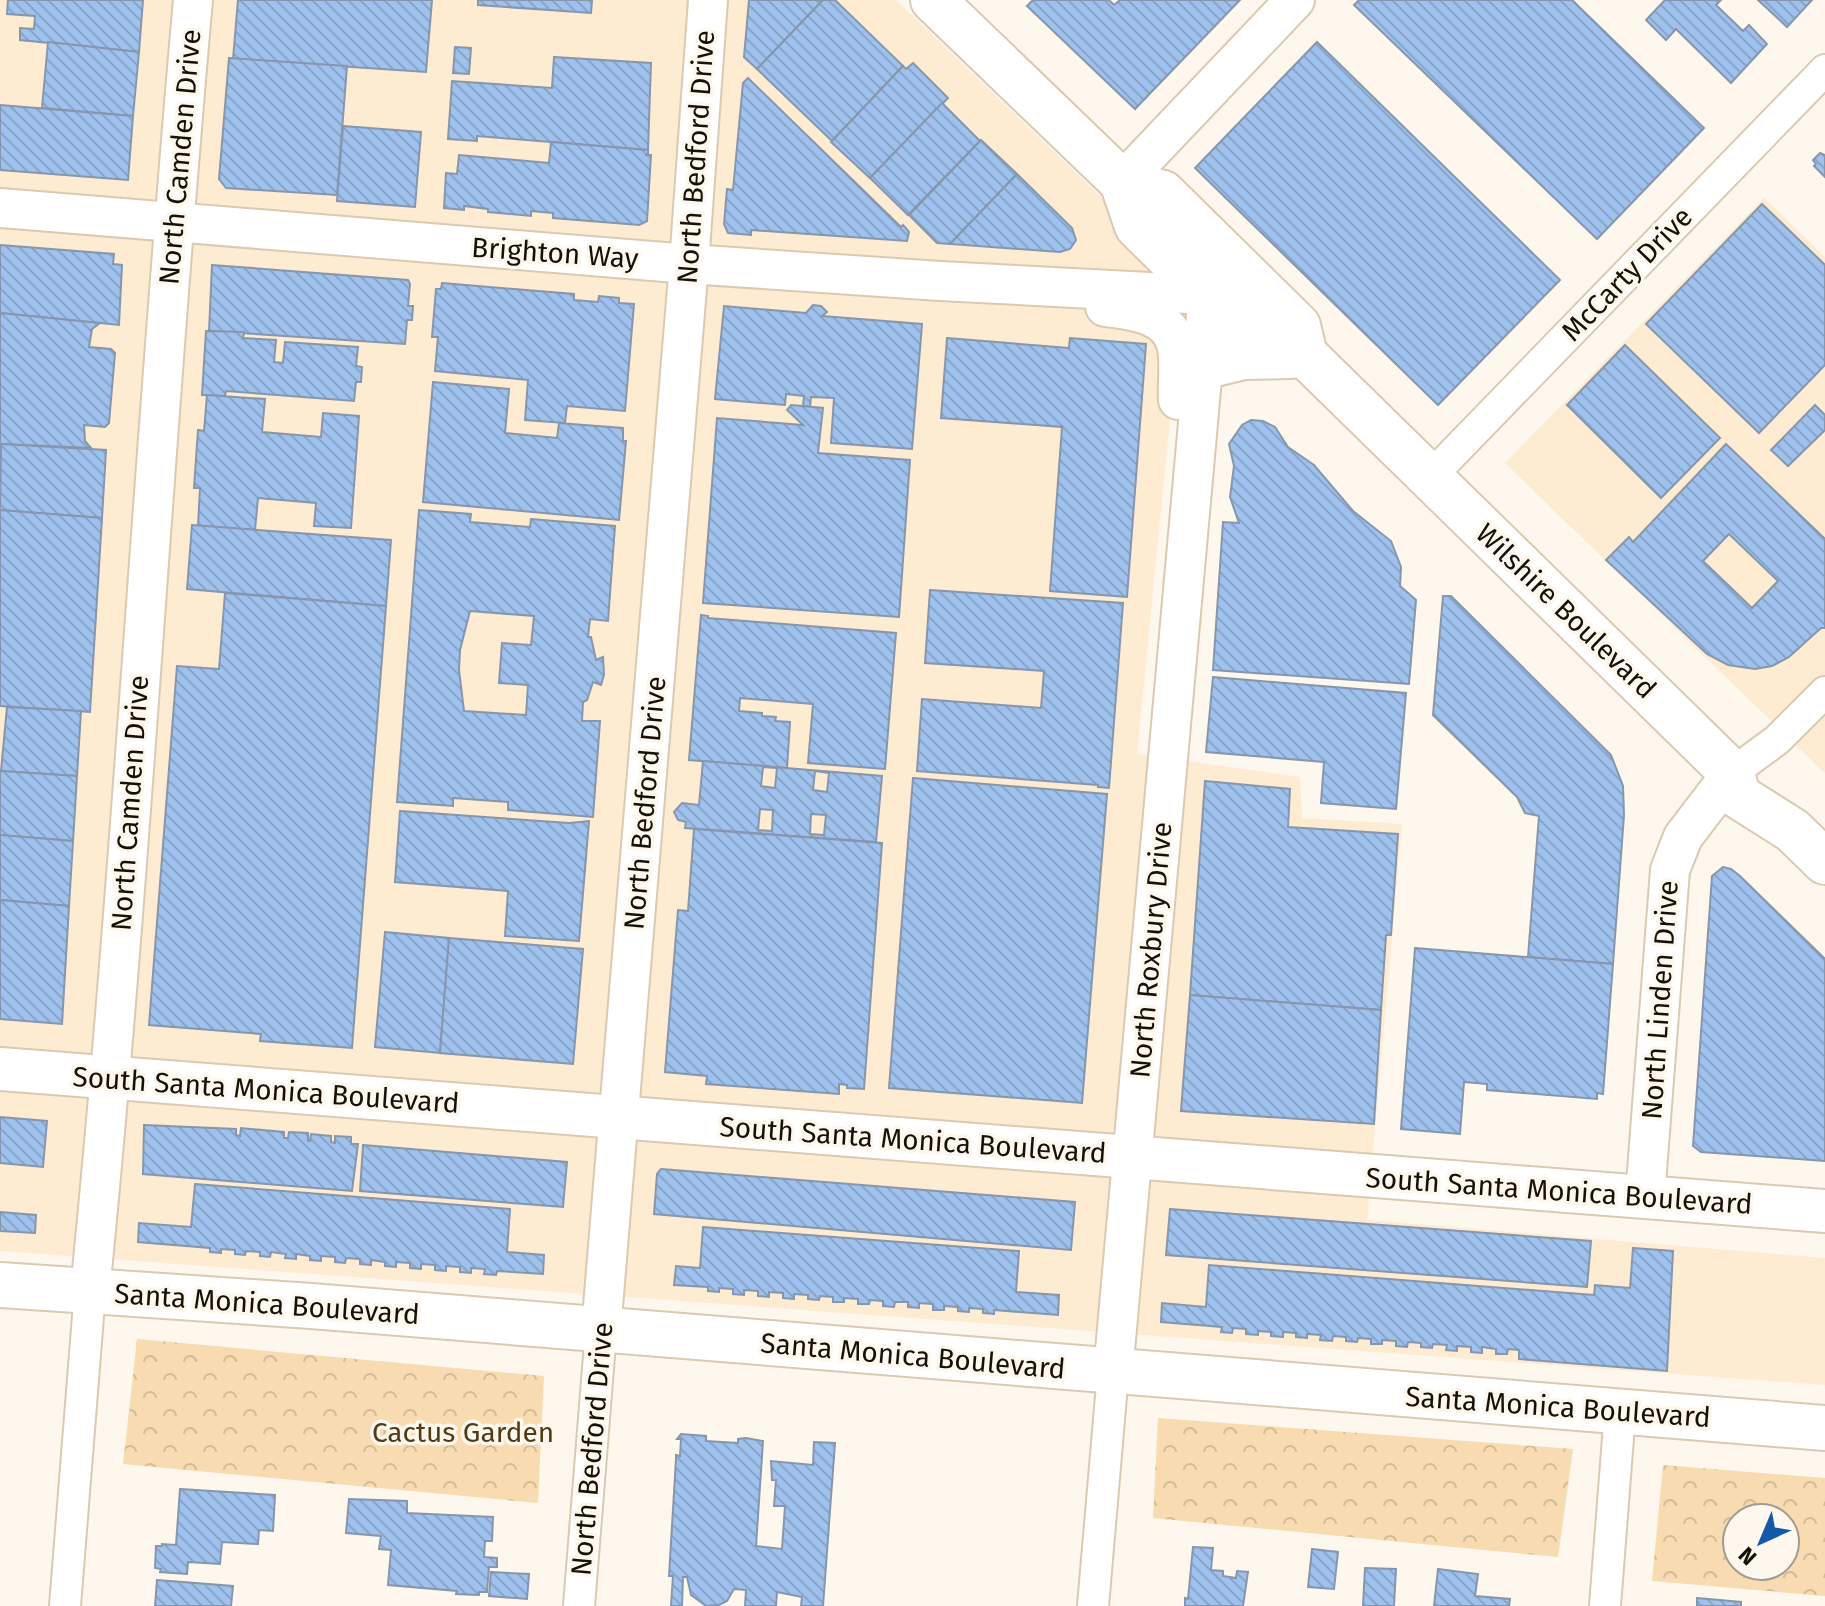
<svg xmlns="http://www.w3.org/2000/svg" width="1825" height="1606" viewBox="0 0 1825 1606" font-family="'Fira Sans',sans-serif">
  <style>
    .built { fill: #fdebd2 }
    .forest { fill: url(#forest-crowns); fill-rule: evenodd }
    .building { fill: url(#building-back-hatch); stroke: #8696ac; stroke-width: 2; fill-rule: evenodd }
    .lines { fill: none; stroke-linecap: round; stroke-linejoin: round }
    .minor-casing { stroke: #dbcab2; stroke-width: 34 }
    .tertiary-casing { stroke: #dbcab2; stroke-width: 42 }
    .secondary-casing { stroke: #dbcab2; stroke-width: 46 }
    .primary-casing { stroke: #dbcab2; stroke-width: 48 }
    .minor { stroke: #fff; stroke-width: 30 }
    .tertiary { stroke: #fff; stroke-width: 38 }
    .secondary { stroke: #fff; stroke-width: 42 }
    .primary { stroke: #fff; stroke-width: 44 }
    .labels { text-anchor: middle; dominant-baseline: central; stroke-width: 7; stroke-linejoin: round; paint-order: stroke }
    .street-label { font-size: 28px; fill: #161108; stroke: #fef7ed }
    .park-label { font-size: 28px; fill: #523a15; stroke: #fef7ed }
  </style>
  <defs>
    <pattern id="forest-crowns" width="20" height="18" patternUnits="userSpaceOnUse" patternTransform="scale(2)"><rect width="20" height="18" fill="#f8dbb0"/><path d="M2 6a3 3 0 1 1 6 0M12 15a3 3 0 1 1 6 0" fill="none" stroke="#d4bb96"/></pattern>
    <pattern id="building-back-hatch" width="6" height="6" patternUnits="userSpaceOnUse" patternTransform="scale(2)"><rect width="6" height="6" fill="#9fc1ed"/><path d="M-1 5l2 2M0 0l6 6M5-1l2 2" fill="none" stroke="#88a5ca"/></pattern>
  </defs>
  <rect width="100%" height="100%" fill="#fef7ed"/>
  <g class="built">
    <path d="M0 0H896L1101 197 1180 317 1137 754 1300 777 1302 818 1402 824 1367 1220 1825 1258V1385L0 1251Z"/>
    <path d="M1764 198 1825 257V773L1505 463Z"/>
  </g>
  <g class="forest">
    <path d="M137 1339 544 1376 538 1503 123 1464Z"/>
    <path d="M1158 1418 1573 1449 1558 1557 1153 1518Z"/>
    <path d="M1663 1465 1825 1478V1596L1652 1581ZM1737 1518H1785V1566H1737Z"/>
  </g>
  <g class="building">
    <path d="M8 0H143L139 52 20 40V28L34 29 35 16 7 14Z"/>
    <path d="M238 0H432L426 72 233 59Z"/>
    <path d="M478 0H592L591 13 478 5Z"/>
    <path d="M749 0H823L757 69 744 57Z"/>
    <path d="M823 0H835L903 66 832 141 757 69Z"/>
    <path d="M1033 0H1109L1114 5 1120 0H1240L1135 109 1027 6Z"/>
    <path d="M1359 0H1572L1704 128 1597 239 1354 5Z"/>
    <path d="M1665 0H1721L1716 5 1743 31 1749 25 1767 44 1731 83 1676 29 1666 40 1646 20Z"/>
    <path d="M1758 0H1812L1787 27Z"/>
    <path d="M48 42 139 52 133 116 42 108Z"/>
    <path d="M1317 42 1560 280 1438 405 1195 168Z"/>
    <path d="M455 47 471 48 469 74 453 73Z"/>
    <path d="M554 57 651 63 648 150 477 136V141L448 139 452 81 552 88Z"/>
    <path d="M229 58 347 66 337 195 226 188 219 179Z"/>
    <path d="M913 63 948 98 870 178 831 142 903 66 906 69Z"/>
    <path d="M748 78 901 227 903 225 905 227 909 232 907 241 751 230V235L728 233 724 224 727 189 733 190 743 83Z"/>
    <path d="M942 103 980 141 908 215 870 178Z"/>
    <path d="M0 105 133 116 128 180 0 170Z"/>
    <path d="M343 126 421 132 415 207 337 201Z"/>
    <path d="M981 140 1017 174 950 244 937 243 909 215Z"/>
    <path d="M551 142 648 150V155H645H651L647 221 639 225 553 218V213L531 211V216L488 212V209L464 206V210L444 208 446 173 457 174 459 155 549 163Z"/>
    <path d="M1820 153 1825 155V177L1814 166 1816 164 1813 160Z"/>
    <path d="M1017 174 1072 228 1076 240 1070 249 1060 252 950 244Z"/>
    <path d="M1762 204 1825 265V365L1759 433 1646 324Z"/>
    <path d="M0 245 114 254 113 264 122 265 119 325 0 313Z"/>
    <path d="M212 265 408 280 410 284 408 306H413L412 320H407L405 344 209 331Z"/>
    <path d="M442 283 574 294V300L598 302 599 296 619 298V303L634 304 625 411 567 406 565 423 525 420 528 380 435 371 438 337H432L436 289H441Z"/>
    <path d="M813 305 821 306 827 312 822 316 922 324 912 449 831 443 834 398 811 397 810 407 803 406 804 396 786 394 785 405 715 399 724 306 806 313Z"/>
    <path d="M0 313 100 323 92 329 89 347 111 349 115 353 109 423 105 427 84 425 85 441 91 448 0 444Z"/>
    <path d="M206 331 244 332 243 338 276 340 274 362 283 363 285 342 358 347 356 366 362 367 361 382H356L354 401 226 391 225 396 202 395Z"/>
    <path d="M947 338 1069 348 1070 338 1146 344 1127 597 1050 591 1062 427 941 418Z"/>
    <path d="M1625 345 1720 438 1661 498 1567 405Z"/>
    <path d="M433 382 509 389 505 433 557 438 559 423 623 428V441H626L619 520 423 502Z"/>
    <path d="M207 395 265 399 262 432 321 437 323 413 359 416 351 528 314 526 316 503 258 498 255 530 198 526 200 488H194L198 430 204 431Z"/>
    <path d="M791 405 823 408 818 453 910 460 899 617 703 603 717 418 803 425 787 410Z"/>
    <path d="M1815 405 1825 415V430L1788 466 1771 450Z"/>
    <path d="M1251 420 1263 421 1275 427 1288 447 1314 465 1353 511 1391 541 1401 567 1400 586 1416 600 1409 684 1213 670 1223 522 1239 523 1230 497 1234 466 1229 444 1242 425Z"/>
    <path d="M1 444 106 450 102 518 0 510Z"/>
    <path d="M1726 444 1825 539V628H1821L1789 657 1772 666 1755 669 1728 665 1707 654 1606 560 1629 537 1633 542ZM1729 534 1778 581 1752 608 1703 561Z"/>
    <path d="M0 510 102 518 90 712 0 706Z"/>
    <path d="M419 510 471 514 470 522 530 527 531 519 615 526 608 621 590 619 588 637H591L596 660 603 657 604 675 601 685 593 682 587 700 583 702 582 721H600L593 817 508 810V802L453 798V806L397 802ZM470 611 534 616 531 645 502 643 499 683 528 685 526 715 464 711 459 670 460 650Z"/>
    <path d="M192 525 391 540 386 606 187 589Z"/>
    <path d="M930 590 1123 603 1109 788 1098 787V785L917 771 922 699 1041 708 1044 671 925 663Z"/>
    <path d="M225 593 386 606 352 1048 260 1041 261 1034 149 1025 177 666 219 669Z"/>
    <path d="M1443 596H1451L1611 755 1623 786 1624 815 1613 964 1528 957 1539 816 1525 813 1517 797 1433 715Z"/>
    <path d="M701 615 708 616V618L896 633 885 769 808 763 813 704 740 698 739 711 762 713V716L776 717 775 721 790 722 787 768 689 760Z"/>
    <path d="M1213 677 1406 693 1396 809 1321 803 1324 762 1206 752Z"/>
    <path d="M7 707 81 711 77 776 1 771Z"/>
    <path d="M703 761 882 776 876 842 685 828 686 822 678 820 674 812 682 803 699 805ZM763 767 777 768 775 788 761 786ZM815 771 829 773 827 792 813 790ZM760 809 773 810 772 831 758 830ZM811 814 826 815 824 835 810 834Z"/>
    <path d="M0 771 77 776 73 841 0 835Z"/>
    <path d="M913 778 1107 794 1082 1103 889 1088Z"/>
    <path d="M1205 781 1290 789 1288 827 1398 834 1391 935H1386L1381 1010 1190 995Z"/>
    <path d="M400 811 569 823 589 821 579 941 505 936 508 891 395 882Z"/>
    <path d="M694 829 882 843 864 1089 847 1088V1085L839 1084V1094L706 1084 707 1076 665 1072 678 910 688 911Z"/>
    <path d="M0 835 73 841 69 906 0 900Z"/>
    <path d="M1723 867 1731 869 1740 876 1825 959V1161L1701 1152 1693 1146 1712 876Z"/>
    <path d="M0 900 69 906 62 1024 0 1019Z"/>
    <path d="M385 932 449 938 440 1053 375 1047Z"/>
    <path d="M449 938 583 949 573 1064 440 1053Z"/>
    <path d="M1415 948 1613 964 1603 1094 1597 1093V1099L1487 1090V1084L1464 1082 1460 1134 1401 1129Z"/>
    <path d="M1190 995 1381 1010 1374 1124 1181 1111Z"/>
    <path d="M0 1117 47 1121 43 1167 0 1163Z"/>
    <path d="M144 1125 236 1129V1135L240 1136 241 1128 284 1132V1138H288L289 1132 308 1133V1141H310L311 1134 331 1136V1142L335 1143V1136L351 1137V1144H358L352 1191 143 1174Z"/>
    <path d="M363 1145 567 1162 563 1207 360 1191Z"/>
    <path d="M661 1169 1075 1202 1071 1250 654 1214 657 1174Z"/>
    <path d="M195 1184 510 1209 507 1252 544 1255 543 1274 497 1271 496 1275 484 1274 485 1269 471 1268V1273L460 1272V1267L446 1266V1271L435 1270V1265L421 1264V1269L410 1268V1263L396 1262V1267L385 1266V1262L371 1260V1265L360 1264V1259L346 1258 345 1263 335 1262V1257L321 1256V1261L310 1260V1256L296 1254V1259L285 1258 286 1254 271 1252 270 1257 260 1256V1252L246 1251 245 1255 235 1254V1250L221 1249V1253L210 1252V1248L138 1242 139 1223 191 1227Z"/>
    <path d="M1170 1209 1591 1241 1587 1287 1166 1255Z"/>
    <path d="M0 1212 36 1215 35 1233 0 1231Z"/>
    <path d="M703 1227 1019 1251 1016 1292 1059 1295 1058 1315 994 1310V1314L983 1313V1309L969 1308V1312L958 1311V1307L944 1306V1310H933V1304L919 1303V1308L908 1307V1302H895L894 1307 883 1306V1301L870 1300 869 1304H858V1299L844 1298V1302H833V1297L820 1296 819 1300 808 1299V1295L794 1294V1299L783 1298V1293L769 1292V1297L758 1296V1291L744 1290V1295L733 1294V1289L719 1288V1292L708 1291V1287L674 1285 676 1266 700 1268Z"/>
    <path d="M1633 1248 1673 1251 1667 1371 1519 1359V1350L1508 1349 1507 1354H1496V1349L1482 1347V1353L1471 1352V1347L1457 1346V1351L1446 1350 1447 1345 1433 1344 1432 1348 1421 1347V1343L1408 1342 1407 1347 1396 1346V1341L1382 1340V1344H1371V1339L1358 1338 1357 1342 1346 1341V1337L1333 1336 1332 1341 1320 1340 1321 1335 1307 1334V1338L1296 1337V1333L1283 1332V1337L1271 1336V1332L1258 1331V1335L1246 1334V1329L1233 1328 1232 1333 1221 1332 1222 1327 1161 1322 1162 1303 1206 1307 1209 1265 1594 1295 1595 1285 1630 1288Z"/>
    <path d="M681 1434 706 1436V1441L738 1443V1439L746 1438 763 1441 756 1546 782 1549 785 1506H774L776 1480H772L771 1461 813 1465 814 1442 835 1443 823 1606H801L802 1597 777 1592 776 1606H745L746 1590 734 1589 727 1601 719 1605 706 1606 691 1595 687 1577H683L682 1606H671L673 1576H669L676 1459V1455L680 1456 681 1439H677Z"/>
    <path d="M180 1489 275 1495 273 1531 259 1530 258 1544 222 1542 220 1564 188 1562 187 1574 160 1572 161 1569 155 1568 156 1546H162V1544L176 1545Z"/>
    <path d="M349 1499 407 1501V1513L493 1517 492 1541H485L484 1557 497 1558V1567H489L487 1592H479V1595L456 1594 457 1591 388 1585 391 1550 379 1549 381 1536 346 1533Z"/>
    <path d="M1193 1547 1213 1548 1211 1570 1223 1571V1576L1236 1578 1237 1571 1248 1572 1243 1606H1185V1598L1188 1599Z"/>
    <path d="M1312 1549 1338 1552 1334 1589 1308 1587Z"/>
    <path d="M1365 1568 1396 1569 1394 1606H1363Z"/>
    <path d="M1438 1569 1478 1574 1475 1596 1510 1599 1509 1606H1434Z"/>
    <path d="M491 1572 529 1574 527 1599 489 1596Z"/>
    <path d="M157 1580 233 1586 231 1606H155Z"/>
    <path d="M1697 1598 1741 1602V1606H1697Z"/>
  </g>
  <g class="lines">
    <defs>
      <g id="minor">
        <path d="M1429 478 1825 70"/>
        <path d="M1732 773 1777 740 1825 692"/>
        <path d="M65 1606 90 1291"/>
        <path d="M579 1606 601 1331"/>
        <path d="M1093 1606 1113 1373"/>
        <path d="M1605 1606 1620 1412"/>
      </g>
      <g id="tertiary">
        <path d="M1122 182 1295 0"/>
        <path d="M0 208 689 264 940 281 1207 295 1203 367 1113 1373"/>
        <path d="M1105 307C1131 310 1172 314 1177 348 1180 365 1177 383 1178 400"/>
        <path d="M1645 1197 1670 870 1683 837 1732 773"/>
        <path d="M90 1291C133 862 154 430 193 0"/>
        <path d="M601 1331 689 264 708 0"/>
      </g>
      <path id="secondary" d="M0 1069 1825 1211"/>
      <g id="primary">
        <path d="M933 0 1122 182 1163 193 1173 203 1298 326 1305 355 1732 773 1738 796 1792 830 1825 862"/>
        <path d="M1122 182 1137 226 1207 295 1264 349 1305 355"/>
        <path d="M1203 367 1244 357 1291 356"/>
        <path d="M0 1285 311 1306 1825 1428"/>
      </g>
    </defs>
    <use href="#minor" class="minor-casing"/>
    <use href="#tertiary" class="tertiary-casing"/>
    <use href="#secondary" class="secondary-casing"/>
    <use href="#primary" class="primary-casing"/>
    <use href="#minor" class="minor"/>
    <use href="#tertiary" class="tertiary"/>
    <use href="#secondary" class="secondary"/>
    <use href="#primary" class="primary"/>
  </g>
  <g class="labels">
    <g class="street-label">
      <text transform="translate(180 157) rotate(-85)">North Camden Drive</text>
      <text transform="translate(696 157) rotate(-86)">North Bedford Drive</text>
      <text transform="translate(555 253) rotate(4)">Brighton Way</text>
      <text transform="translate(1627 274) rotate(-46)">McCarty Drive</text>
      <text transform="translate(1566 611) rotate(44)">Wilshire Boulevard</text>
      <text transform="translate(130 803) rotate(-86)">North Camden Drive</text>
      <text transform="translate(645 803) rotate(-85)">North Bedford Drive</text>
      <text transform="translate(1151 950) rotate(-85)">North Roxbury Drive</text>
      <text transform="translate(1660 1000) rotate(-86)">North Linden Drive</text>
      <text transform="translate(266 1090) rotate(4)">South Santa Monica Boulevard</text>
      <text transform="translate(913 1140) rotate(4)">South Santa Monica Boulevard</text>
      <text transform="translate(1559 1191) rotate(4)">South Santa Monica Boulevard</text>
      <text transform="translate(267 1304) rotate(4)">Santa Monica Boulevard</text>
      <text transform="translate(913 1356) rotate(5)">Santa Monica Boulevard</text>
      <text transform="translate(1558 1407) rotate(4)">Santa Monica Boulevard</text>
      <text transform="translate(592 1449) rotate(-85)">North Bedford Drive</text>
    </g>
    <g class="park-label">
      <text x="463" y="1432">Cactus Garden</text>
    </g>
  </g>
  <g transform="translate(1761 1542) rotate(224)"><circle r="38" fill="#fef7ed" stroke="#a19b91" stroke-width="2"/>
  <path d="M0-6L14 30L0 20L-14 30Z" fill="#1459a9"/>
  <text y="-12" font-size="22" font-weight="bold" text-anchor="middle" fill="#161108">N</text>
  </g>
</svg>
